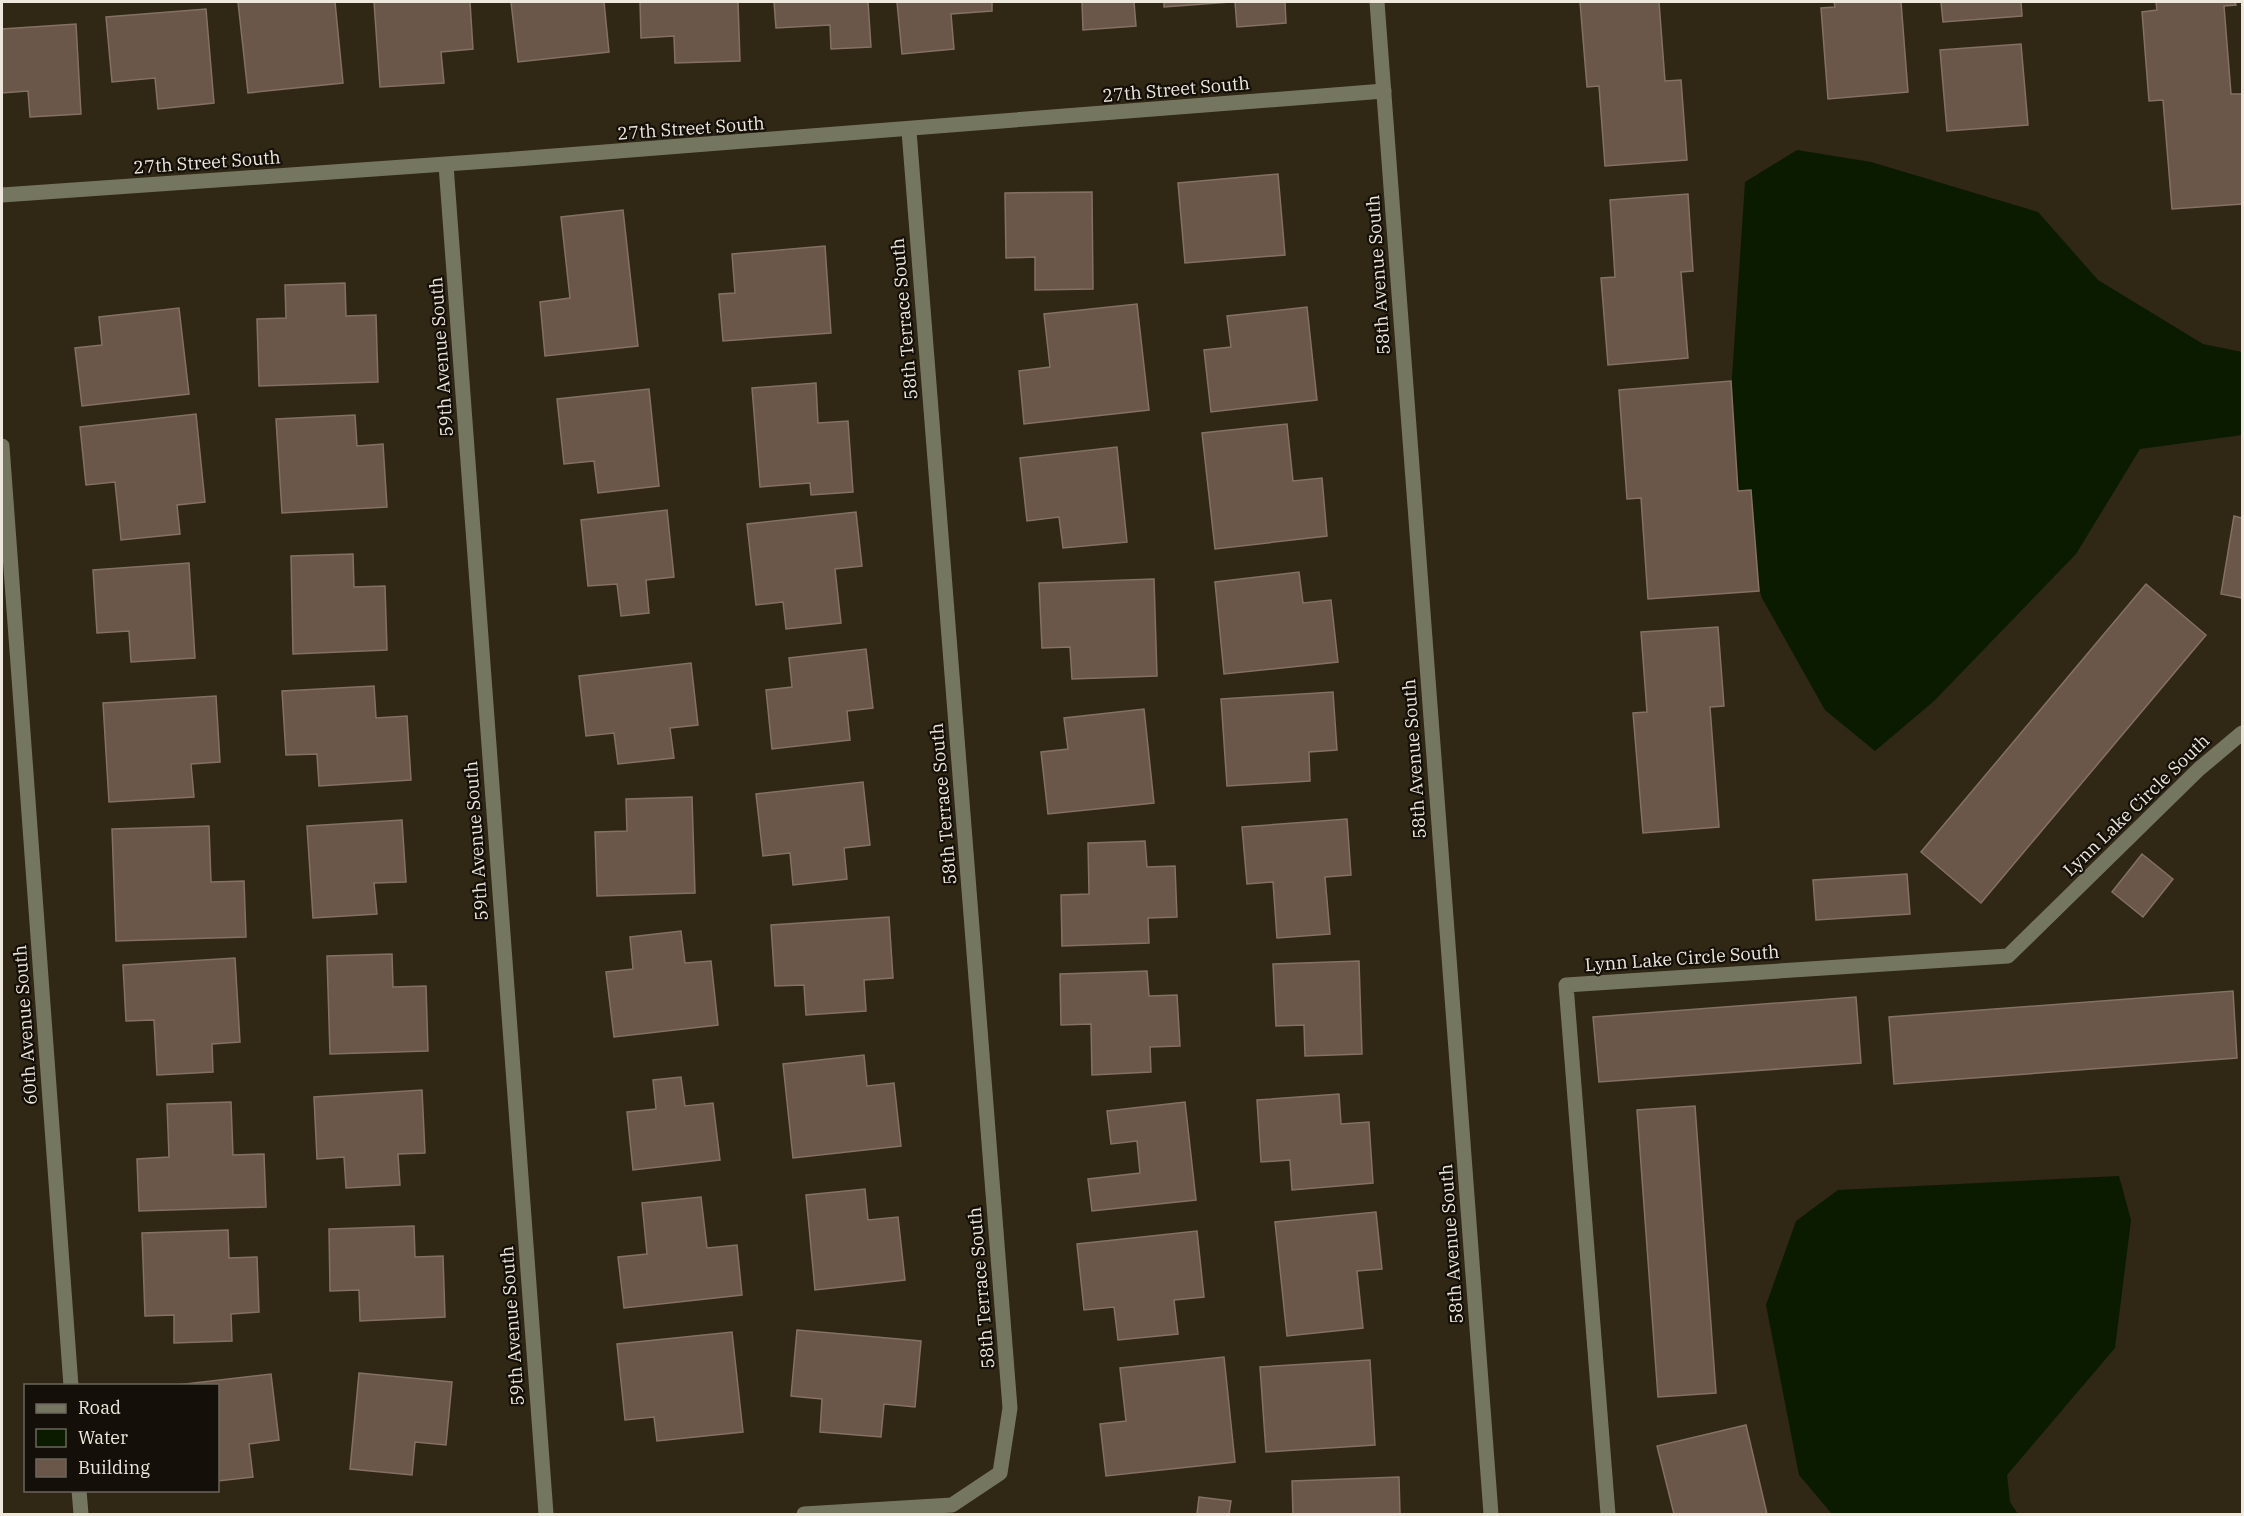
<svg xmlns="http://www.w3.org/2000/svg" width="2244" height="1516" viewBox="0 0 2244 1516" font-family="'IBM Plex Serif',serif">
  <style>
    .water { fill: #0a1b00 }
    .building { fill: #6a574a; stroke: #847163; stroke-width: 1.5 }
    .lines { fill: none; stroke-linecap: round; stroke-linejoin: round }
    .minor { stroke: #757660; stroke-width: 15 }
    .labels { text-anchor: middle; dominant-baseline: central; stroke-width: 4.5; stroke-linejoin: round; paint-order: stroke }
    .street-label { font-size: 18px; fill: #ede7dc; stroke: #141009 }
  </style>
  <rect width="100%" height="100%" fill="#302715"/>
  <g class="water">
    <path d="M1797 150 1871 162 2038 212 2098 280 2203 344 2242 352V435L2140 449 2076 554 1934 701 1875 751 1825 710 1762 598 1725 483 1745 182Z"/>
    <path d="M2119 1176 2131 1220 2115 1348 2007 1475 2010 1502 2018 1514H1832L1799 1475 1766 1305 1796 1221 1838 1190Z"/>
  </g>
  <g class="building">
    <path d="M238 2H335L343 83 248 93Z"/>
    <path d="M374 2H470L473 49 441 52 444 83 380 87Z"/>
    <path d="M511 2H604L609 52 518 62Z"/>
    <path d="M640 2H738L740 61 675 63 674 36 641 38Z"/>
    <path d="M774 2H868L871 47 831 49 830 25 776 28Z"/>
    <path d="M897 2H992V11L951 14 954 49 902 54Z"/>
    <path d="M1082 2H1134L1136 26 1083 30Z"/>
    <path d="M1164 2H1231L1164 7Z"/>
    <path d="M1235 2H1285L1286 23 1237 27Z"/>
    <path d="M1580 2H1659L1665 81 1681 80 1687 160 1605 166 1599 86 1587 87Z"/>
    <path d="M1834 2H1901L1908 92 1828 99 1821 8 1835 7Z"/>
    <path d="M1941 2H2021L2022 16 1943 22Z"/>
    <path d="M2156 2H2235L2236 5 2224 6 2231 94H2242V204L2172 209 2163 100 2149 101 2142 12 2157 10Z"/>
    <path d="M206 9 214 103 158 109 155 78 112 82 106 17Z"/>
    <path d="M76 24 81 114 30 117 28 91 2 93V29Z"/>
    <path d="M2021 44 2028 125 1947 131 1940 50Z"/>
    <path d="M1278 174 1285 255 1185 263 1178 183Z"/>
    <path d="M1092 192 1093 289 1035 290V257L1006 258 1005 193Z"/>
    <path d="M1688 194 1693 271 1681 272 1688 358 1608 365 1601 278 1615 277 1610 200Z"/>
    <path d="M623 210 638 346 545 356 540 302 570 298 561 217Z"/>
    <path d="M825 246 831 333 723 341 719 294 735 293 732 254Z"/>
    <path d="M345 283 346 316 376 315 378 382 259 386 257 319 286 318 285 285Z"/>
    <path d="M1137 304 1149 410 1024 424 1019 371 1050 367 1044 314Z"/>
    <path d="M1307 307 1317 400 1211 412 1204 350 1231 347 1227 316Z"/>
    <path d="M179 308 189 394 82 406 75 348 102 345 99 317Z"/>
    <path d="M1731 381 1738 491 1751 490 1759 591 1648 599 1641 498 1627 499 1619 390Z"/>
    <path d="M816 383 818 423 848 421 853 492 811 495 810 483 760 487 752 388Z"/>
    <path d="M649 389 659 486 598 493 594 461 564 464 557 399Z"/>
    <path d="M196 414 205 502 177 505 180 534 121 540 115 482 86 485 80 427Z"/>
    <path d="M355 415 357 446 383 444 387 507 282 513 276 419Z"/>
    <path d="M1287 424 1293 481 1322 478 1327 536 1215 549 1202 433Z"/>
    <path d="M1117 447 1127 542 1063 548 1059 517 1027 521 1020 458Z"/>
    <path d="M667 510 674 577 646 580 649 613 621 616 617 584 588 586 581 520Z"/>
    <path d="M856 512 862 566 835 569 841 623 786 629 783 602 756 605 747 524Z"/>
    <path d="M2234 516 2242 518V598L2221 594Z"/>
    <path d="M353 554 354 587 385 586 387 650 293 654 291 556Z"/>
    <path d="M189 563 195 658 131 662 129 631 97 633 93 570Z"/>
    <path d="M1299 572 1303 603 1331 600 1338 662 1224 674 1215 582Z"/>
    <path d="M1154 579 1157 676 1072 679 1070 647 1042 648 1039 583Z"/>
    <path d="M2146 584 2206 635 1981 903 1921 852Z"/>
    <path d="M1718 627 1724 706 1710 707 1719 827 1643 833 1633 713 1647 712 1641 632Z"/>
    <path d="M866 649 873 708 847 711 850 740 772 749 766 690 792 687 789 658Z"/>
    <path d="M691 663 698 725 670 728 674 758 618 764 614 733 586 736 579 676Z"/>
    <path d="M374 686 376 718 407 716 411 780 319 786 317 754 286 755 282 691Z"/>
    <path d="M1333 692 1337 750 1309 752 1310 781 1227 786 1221 699Z"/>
    <path d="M216 696 220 762 191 764 194 797 109 802 103 703Z"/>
    <path d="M1144 709 1154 803 1048 814 1041 752 1068 749 1064 718Z"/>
    <path d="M863 782 870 845 844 848 847 879 793 885 790 853 763 856 756 794Z"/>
    <path d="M692 797 695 893 597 896 595 832 627 831 626 799Z"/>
    <path d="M1347 819 1351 875 1325 877 1330 934 1277 938 1273 882 1247 884 1242 827Z"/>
    <path d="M402 820 406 882 374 883 377 914 313 918 307 826Z"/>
    <path d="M209 826 211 882 244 881 246 937 116 941 112 829Z"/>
    <path d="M1145 841 1147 867 1175 866 1177 917 1148 918 1149 943 1062 946 1061 895 1089 894 1088 843Z"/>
    <path d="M2142 854 2173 879 2143 917 2112 892Z"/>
    <path d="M1907 874 1910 914 1816 920 1813 880Z"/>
    <path d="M889 917 893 978 864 980 866 1011 806 1015 804 985 775 986 771 925Z"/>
    <path d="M681 931 685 963 711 961 718 1025 614 1037 606 972 633 969 630 937Z"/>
    <path d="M392 954 393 987 426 986 428 1051 330 1054 327 956Z"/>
    <path d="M235 958 240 1042 212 1044 213 1072 157 1075 154 1020 126 1021 123 965Z"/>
    <path d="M1359 961 1362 1054 1305 1056 1304 1025 1276 1026 1273 964Z"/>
    <path d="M1147 971 1149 996 1177 995 1180 1046 1150 1047 1151 1072 1092 1075 1091 1024 1061 1025 1060 974Z"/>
    <path d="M2233 991 2237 1058 1894 1084 1889 1017Z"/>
    <path d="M1856 997 1861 1063 1599 1082 1593 1017Z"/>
    <path d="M864 1055 867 1086 894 1083 901 1146 793 1158 783 1064Z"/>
    <path d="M681 1077 685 1106 713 1103 720 1160 633 1170 627 1112 656 1109 653 1080Z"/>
    <path d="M422 1090 425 1153 398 1154 400 1185 346 1188 344 1157 317 1159 314 1097Z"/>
    <path d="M1339 1094 1341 1124 1369 1122 1373 1183 1292 1190 1290 1160 1261 1162 1257 1100Z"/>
    <path d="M231 1102 233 1155 264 1154 266 1207 139 1211 137 1159 169 1157 167 1104Z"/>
    <path d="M1185 1102 1196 1200 1092 1211 1088 1179 1140 1173 1137 1141 1111 1144 1107 1111Z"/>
    <path d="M1695 1106 1716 1393 1658 1397 1637 1110Z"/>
    <path d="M865 1189 868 1220 898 1217 905 1280 815 1290 806 1195Z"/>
    <path d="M701 1197 707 1248 737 1245 742 1295 624 1308 618 1257 647 1254 642 1203Z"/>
    <path d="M1376 1212 1382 1269 1357 1271 1363 1328 1287 1336 1275 1222Z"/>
    <path d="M414 1226 415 1257 443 1256 445 1317 360 1321 359 1290 330 1291 329 1229Z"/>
    <path d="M228 1230 229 1258 257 1257 259 1312 231 1314 232 1341 174 1343V1315L145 1316 142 1233Z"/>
    <path d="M1197 1231 1204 1297 1174 1300 1178 1334 1118 1340 1114 1307 1084 1310 1077 1244Z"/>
    <path d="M797 1330 921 1341 915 1407 884 1404 881 1437 820 1432 822 1399 791 1396Z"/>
    <path d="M732 1332 743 1432 657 1441 654 1417 625 1420 617 1344Z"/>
    <path d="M1224 1357 1235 1462 1106 1476 1100 1424 1126 1421 1120 1368Z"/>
    <path d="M1370 1360 1375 1445 1266 1452 1260 1367Z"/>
    <path d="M359 1373 452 1382 446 1445 415 1442 412 1475 350 1469Z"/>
    <path d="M271 1374 279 1440 249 1444 253 1477 218 1481V1386H168Z"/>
    <path d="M1746 1425 1767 1514H1674L1657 1446Z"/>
    <path d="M1399 1477 1400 1514H1293L1292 1481Z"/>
    <path d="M1199 1497 1231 1501 1229 1514H1197Z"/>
  </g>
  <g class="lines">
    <g class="minor">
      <path d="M1377 2 1491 1514"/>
      <path d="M446 165 546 1514"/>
      <path d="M2 195C463 164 923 130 1384 91"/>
      <path d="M2 446 71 1386"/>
      <path d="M79 1490 81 1514"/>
      <path d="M804 1514 952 1505 1000 1473 1010 1408 909 131"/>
      <path d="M1608 1514 1566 985 2008 956 2199 769 2242 733"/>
    </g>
  </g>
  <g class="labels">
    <g class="street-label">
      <text transform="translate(1176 89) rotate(-5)">27th Street South</text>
      <text transform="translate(691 128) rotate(-4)">27th Street South</text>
      <text transform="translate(207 162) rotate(-4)">27th Street South</text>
      <text transform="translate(1378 275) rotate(-94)">58th Avenue South</text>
      <text transform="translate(904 319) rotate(-95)">58th Terrace South</text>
      <text transform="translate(441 357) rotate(-94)">59th Avenue South</text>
      <text transform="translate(1414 759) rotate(-94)">58th Avenue South</text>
      <text transform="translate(943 804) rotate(-95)">58th Terrace South</text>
      <text transform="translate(2136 805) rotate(-44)">Lynn Lake Circle South</text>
      <text transform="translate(476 841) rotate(-94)">59th Avenue South</text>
      <text transform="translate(1682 958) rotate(-4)">Lynn Lake Circle South</text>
      <text transform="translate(25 1025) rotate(-94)">60th Avenue South</text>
      <text transform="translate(1451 1244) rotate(-94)">58th Avenue South</text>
      <text transform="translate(981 1288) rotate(-95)">58th Terrace South</text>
      <text transform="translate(512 1326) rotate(-94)">59th Avenue South</text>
    </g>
  </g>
  <rect width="2244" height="1516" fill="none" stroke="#ede7dc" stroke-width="6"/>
  <rect x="24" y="1384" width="195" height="108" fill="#141009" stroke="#6b665d" stroke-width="1.5"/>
  <rect x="36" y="1404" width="30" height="9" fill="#757660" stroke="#6b665d" stroke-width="1.5"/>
  <text x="78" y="1414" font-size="18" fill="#ede7dc">Road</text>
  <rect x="36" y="1429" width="30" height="18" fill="#0a1b00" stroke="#6b665d" stroke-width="1.5"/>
  <text x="78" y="1444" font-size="18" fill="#ede7dc">Water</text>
  <rect x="36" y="1459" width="30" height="18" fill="#6a574a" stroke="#6b665d" stroke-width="1.5"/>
  <text x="78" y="1474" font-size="18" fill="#ede7dc">Building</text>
</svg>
